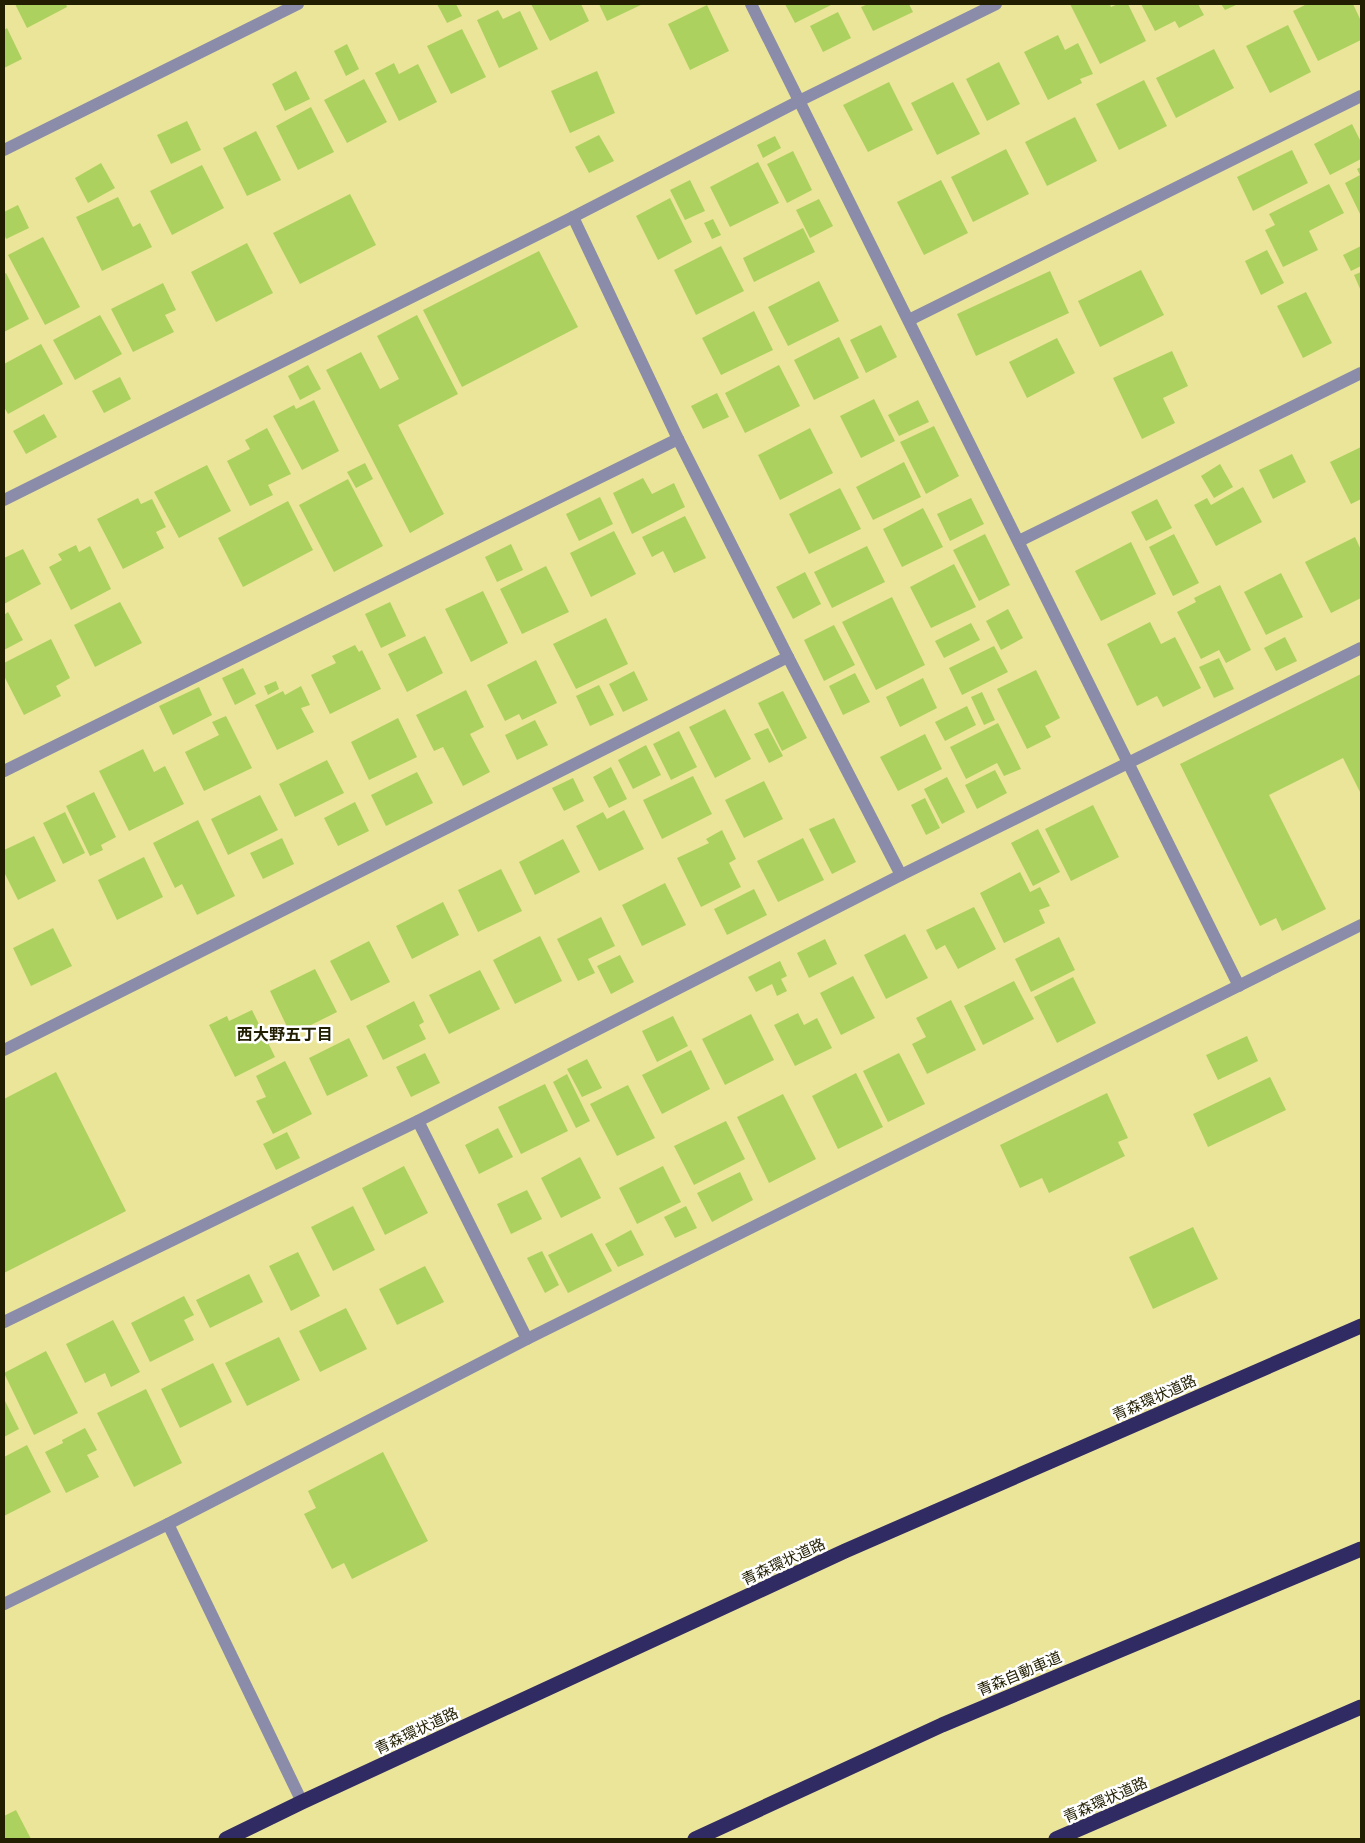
<svg xmlns="http://www.w3.org/2000/svg" width="1365" height="1843" viewBox="0 0 1365 1843" font-family="'Noto Sans','Noto Sans JP',sans-serif">
  <style>
    .building { fill: #add15e }
    .lines { fill: none; stroke-linecap: round; stroke-linejoin: round }
    .minor { stroke: #8b8ca9; stroke-width: 12 }
    .highway { stroke: #312b64; stroke-width: 15 }
    .labels { text-anchor: middle; dominant-baseline: central; stroke-width: 5; stroke-linejoin: round; paint-order: stroke }
    .street-label { font-size: 15px; fill: #211e01; stroke: #fff }
    .neighbourhood-label { font-size: 16px; font-weight: bold; fill: #211e01; stroke: #fff }
  </style>
  <rect width="100%" height="100%" fill="#ebe59a"/>
  <g class="building">
    <path d="M15 4H66L67 7 27 28Z"/>
    <path d="M437 4H456L462 16 447 23Z"/>
    <path d="M531 4H581L589 21 550 41Z"/>
    <path d="M599 4H643L607 21Z"/>
    <path d="M785 4H833L795 23Z"/>
    <path d="M868 4H909L913 12 873 31 861 7Z"/>
    <path d="M1070 4H1110L1111 7 1118 4H1128L1146 41 1100 64Z"/>
    <path d="M1141 4H1198L1204 15 1179 28 1175 21 1155 31Z"/>
    <path d="M1221 4H1238L1225 10Z"/>
    <path d="M1307 4H1353L1361 21V40L1318 61 1293 11Z"/>
    <path d="M707 5 729 51 690 70 668 24Z"/>
    <path d="M498 10 503 19 520 11 538 49 499 68 477 20Z"/>
    <path d="M838 12 851 38 823 52 810 26Z"/>
    <path d="M1288 25 1311 72 1270 93 1246 46Z"/>
    <path d="M7 28 22 59 4 68V30Z"/>
    <path d="M462 29 486 77 451 94 427 46Z"/>
    <path d="M1058 35 1065 50 1078 43 1093 74 1080 79 1082 83 1048 100 1024 52Z"/>
    <path d="M347 44 359 69 346 76 334 51Z"/>
    <path d="M1214 49 1234 88 1176 118 1156 78Z"/>
    <path d="M999 62 1020 104 987 121 966 79Z"/>
    <path d="M394 63 399 74 418 64 437 102 399 121 375 73Z"/>
    <path d="M296 71 310 99 285 111 272 84Z"/>
    <path d="M597 71 615 113 570 133 551 91Z"/>
    <path d="M364 79 387 122 347 143 324 100Z"/>
    <path d="M1144 80 1167 126 1119 150 1096 104Z"/>
    <path d="M889 82 913 130 868 152 843 105Z"/>
    <path d="M953 82 980 134 937 155 911 103Z"/>
    <path d="M311 107 334 152 298 170 276 126Z"/>
    <path d="M1075 117 1097 161 1047 186 1025 142Z"/>
    <path d="M187 121 201 150 171 164 157 135Z"/>
    <path d="M1352 124 1361 142V159L1330 175 1314 144Z"/>
    <path d="M256 131 281 180 247 196 223 148Z"/>
    <path d="M599 135 614 161 589 173 575 147Z"/>
    <path d="M775 136 781 148 763 158 757 145Z"/>
    <path d="M1006 149 1029 194 973 222 951 177Z"/>
    <path d="M1292 150 1308 183 1253 211 1237 177Z"/>
    <path d="M793 151 812 190 787 203 767 164Z"/>
    <path d="M758 162 779 203 730 227 710 187Z"/>
    <path d="M101 163 115 188 88 203 75 178Z"/>
    <path d="M202 165 224 208 172 235 150 191Z"/>
    <path d="M1361 167V216L1345 183 1360 175 1357 169Z"/>
    <path d="M690 180 705 211 685 220 670 190Z"/>
    <path d="M941 180 968 233 924 255 897 202Z"/>
    <path d="M1329 184 1344 213 1309 231 1318 250 1283 267 1265 230 1275 225 1269 214Z"/>
    <path d="M350 194 376 245 300 284 273 233Z"/>
    <path d="M118 197 133 227 140 223 152 247 102 271 76 217Z"/>
    <path d="M670 198 692 242 658 260 636 216Z"/>
    <path d="M819 199 833 226 810 238 796 210Z"/>
    <path d="M18 205 29 228 6 239 4 234V212Z"/>
    <path d="M713 219 721 235 712 239 704 223Z"/>
    <path d="M803 228 815 252 754 282 743 258Z"/>
    <path d="M43 237 80 307 45 325 8 255Z"/>
    <path d="M247 243 273 293 216 322 191 272Z"/>
    <path d="M721 246 744 291 696 315 674 270Z"/>
    <path d="M1361 246V266L1351 271 1343 255Z"/>
    <path d="M1267 250 1284 283 1261 295 1245 261Z"/>
    <path d="M539 251 578 327 462 387 423 310Z"/>
    <path d="M1141 270 1164 315 1100 347 1078 301Z"/>
    <path d="M1050 271 1069 313 976 356 957 314Z"/>
    <path d="M1361 272V291L1354 275Z"/>
    <path d="M6 273 29 319 4 332V274Z"/>
    <path d="M819 281 839 321 788 346 768 307Z"/>
    <path d="M163 283 176 310 165 315 174 332 133 352 111 309Z"/>
    <path d="M1306 292 1332 343 1303 358 1277 306Z"/>
    <path d="M754 311 773 350 721 375 702 338Z"/>
    <path d="M100 315 122 354 75 380 53 340Z"/>
    <path d="M417 315 458 394 398 425 444 514 410 533 326 370 361 352 380 389 399 379 377 336Z"/>
    <path d="M881 325 897 357 866 373 850 340Z"/>
    <path d="M839 337 859 378 814 400 794 360Z"/>
    <path d="M1057 338 1075 373 1027 398 1009 362Z"/>
    <path d="M41 344 63 384 8 414 4 407V364Z"/>
    <path d="M1172 351 1188 386 1163 398 1175 423 1142 439 1113 378Z"/>
    <path d="M308 365 321 389 300 400 288 376Z"/>
    <path d="M779 365 800 406 745 433 725 393Z"/>
    <path d="M120 377 131 399 104 413 92 391Z"/>
    <path d="M717 393 729 417 703 429 691 406Z"/>
    <path d="M874 399 895 441 861 458 840 416Z"/>
    <path d="M314 400 339 451 302 470 273 416 294 405 296 409Z"/>
    <path d="M918 400 929 422 899 436 888 415Z"/>
    <path d="M44 414 57 437 26 454 13 431Z"/>
    <path d="M934 426 959 476 926 494 900 442Z"/>
    <path d="M267 428 291 474 268 485 273 495 250 506 227 461 250 449 245 440Z"/>
    <path d="M810 428 833 473 780 500 758 455Z"/>
    <path d="M1361 447V499L1351 504 1330 462Z"/>
    <path d="M1292 454 1306 482 1273 499 1259 470Z"/>
    <path d="M904 462 921 497 873 520 856 487Z"/>
    <path d="M365 463 373 479 356 488 347 472Z"/>
    <path d="M1220 464 1233 487 1214 498 1201 476Z"/>
    <path d="M207 465 231 511 179 538 154 492Z"/>
    <path d="M643 478 652 494 674 483 685 507 632 534 613 493Z"/>
    <path d="M348 479 383 546 334 572 299 505Z"/>
    <path d="M1243 487 1262 522 1216 546 1194 505 1207 498 1211 505Z"/>
    <path d="M840 488 861 529 809 554 789 514Z"/>
    <path d="M600 497 613 524 579 541 566 514Z"/>
    <path d="M138 498 141 504 152 499 166 527 156 532 164 548 123 569 97 519Z"/>
    <path d="M971 498 984 524 950 541 937 514Z"/>
    <path d="M1157 499 1172 528 1146 541 1131 512Z"/>
    <path d="M288 501 313 550 243 587 218 538Z"/>
    <path d="M923 508 943 547 902 567 883 529Z"/>
    <path d="M685 516 706 558 674 573 663 551 652 557 642 537Z"/>
    <path d="M614 531 636 574 591 597 570 553Z"/>
    <path d="M985 534 1010 585 979 601 953 550Z"/>
    <path d="M1174 534 1199 583 1173 596 1149 547Z"/>
    <path d="M1355 537 1361 550V598L1331 613 1305 562Z"/>
    <path d="M1131 542 1156 594 1101 621 1075 571Z"/>
    <path d="M511 544 523 570 497 582 485 557Z"/>
    <path d="M76 545 79 552 90 546 111 589 71 610 49 567 62 560 58 554Z"/>
    <path d="M867 546 885 582 832 608 814 572Z"/>
    <path d="M23 549 41 584 4 604V558Z"/>
    <path d="M954 564 976 607 931 628 910 587Z"/>
    <path d="M546 566 569 612 522 634 500 589Z"/>
    <path d="M805 572 821 604 793 619 776 587Z"/>
    <path d="M1281 573 1303 617 1266 635 1244 592Z"/>
    <path d="M1220 585 1251 650 1226 663 1219 650 1201 659 1177 612 1196 602 1194 598Z"/>
    <path d="M483 591 508 643 471 662 445 609Z"/>
    <path d="M892 597 925 665 876 690 842 622Z"/>
    <path d="M120 602 142 643 95 667 74 625Z"/>
    <path d="M390 602 406 636 381 648 365 614Z"/>
    <path d="M1008 609 1023 638 1001 650 986 621Z"/>
    <path d="M8 612 23 640 4 650V615Z"/>
    <path d="M606 618 628 664 576 689 553 644Z"/>
    <path d="M1150 622 1161 644 1175 637 1201 688 1163 707 1157 696 1137 706 1107 644Z"/>
    <path d="M971 623 980 640 944 658 935 641Z"/>
    <path d="M834 625 855 665 824 681 804 640Z"/>
    <path d="M425 636 443 673 407 692 388 654Z"/>
    <path d="M1285 637 1297 661 1276 671 1264 648Z"/>
    <path d="M51 639 70 678 56 686 61 696 24 715 4 676V663Z"/>
    <path d="M355 645 359 652 362 650 381 689 330 714 311 675 336 663 332 656Z"/>
    <path d="M994 646 1008 672 962 695 949 668Z"/>
    <path d="M1219 658 1234 689 1214 698 1199 667Z"/>
    <path d="M536 660 557 703 522 720 519 714 505 721 487 685Z"/>
    <path d="M243 668 256 694 235 705 222 678Z"/>
    <path d="M1036 670 1060 718 1045 726 1051 737 1027 749 997 689Z"/>
    <path d="M634 671 648 700 623 712 609 684Z"/>
    <path d="M855 673 870 702 843 715 829 686Z"/>
    <path d="M1361 674V794L1343 758 1269 795 1326 909 1282 931 1276 918 1260 926 1180 764Z"/>
    <path d="M923 678 937 708 900 727 886 697Z"/>
    <path d="M276 681 279 689 268 695 264 686Z"/>
    <path d="M599 685 614 715 590 726 576 696Z"/>
    <path d="M301 686 310 705 301 708 314 732 277 750 255 705 283 691 285 695Z"/>
    <path d="M199 687 212 715 173 735 159 706Z"/>
    <path d="M466 690 484 727 470 734 490 772 463 786 443 747 434 751 416 715Z"/>
    <path d="M783 691 807 738 782 751 758 703Z"/>
    <path d="M982 692 995 720 984 725 971 697Z"/>
    <path d="M967 706 976 725 945 741 935 722Z"/>
    <path d="M725 709 751 759 715 778 689 727Z"/>
    <path d="M226 716 252 768 204 791 185 752 219 735 212 722Z"/>
    <path d="M398 718 417 757 369 780 351 742Z"/>
    <path d="M535 720 548 745 517 760 505 735Z"/>
    <path d="M998 723 1021 769 1004 776 997 763 966 779 950 747Z"/>
    <path d="M768 728 783 756 769 763 754 734Z"/>
    <path d="M679 731 697 767 671 780 653 744Z"/>
    <path d="M925 734 942 769 898 791 880 757Z"/>
    <path d="M646 745 661 775 633 789 618 760Z"/>
    <path d="M143 749 154 772 165 766 184 804 129 831 99 771Z"/>
    <path d="M327 760 344 793 295 817 279 784Z"/>
    <path d="M611 767 627 799 609 808 593 777Z"/>
    <path d="M995 770 1007 793 977 809 965 785Z"/>
    <path d="M417 772 433 803 386 826 371 795Z"/>
    <path d="M693 776 712 814 662 839 643 800Z"/>
    <path d="M947 777 965 812 942 824 924 789Z"/>
    <path d="M573 778 584 801 564 811 552 788Z"/>
    <path d="M764 781 783 819 744 838 725 800Z"/>
    <path d="M94 792 116 837 101 845 103 850 90 856 66 806Z"/>
    <path d="M260 795 278 830 228 855 211 819Z"/>
    <path d="M925 798 940 828 926 835 911 805Z"/>
    <path d="M355 802 369 831 338 846 324 818Z"/>
    <path d="M1093 805 1119 857 1071 881 1045 829Z"/>
    <path d="M624 810 644 849 599 871 576 826 603 812 607 819Z"/>
    <path d="M65 812 85 853 63 864 43 823Z"/>
    <path d="M834 818 856 862 832 874 809 829Z"/>
    <path d="M198 820 235 896 197 915 182 884 175 888 153 843Z"/>
    <path d="M1038 829 1060 872 1033 886 1011 843Z"/>
    <path d="M722 830 736 859 729 863 741 887 701 907 677 858 709 843 706 839Z"/>
    <path d="M34 836 56 881 18 900 4 872V850Z"/>
    <path d="M282 838 294 864 263 879 250 853Z"/>
    <path d="M803 838 824 880 778 902 757 861Z"/>
    <path d="M563 839 580 872 535 895 519 862Z"/>
    <path d="M144 857 163 897 117 920 98 880Z"/>
    <path d="M501 869 522 911 478 932 458 890Z"/>
    <path d="M1020 872 1030 892 1040 887 1050 906 1039 910 1045 923 1004 943 980 893Z"/>
    <path d="M665 883 686 925 642 946 622 905Z"/>
    <path d="M754 889 767 915 727 935 714 909Z"/>
    <path d="M443 902 459 935 412 959 396 926Z"/>
    <path d="M974 907 996 949 958 969 945 945 936 950 926 930Z"/>
    <path d="M601 917 615 946 588 959 595 973 578 981 557 939Z"/>
    <path d="M53 928 72 966 31 986 13 948Z"/>
    <path d="M905 934 928 978 886 999 864 955Z"/>
    <path d="M540 936 562 981 515 1004 493 960Z"/>
    <path d="M1059 937 1075 970 1031 992 1015 959Z"/>
    <path d="M825 939 837 964 809 978 797 953Z"/>
    <path d="M369 941 390 982 351 1001 330 961Z"/>
    <path d="M620 955 634 982 611 994 597 966Z"/>
    <path d="M780 961 787 976 781 979 787 991 777 996 772 984 756 992 748 977Z"/>
    <path d="M315 969 337 1012 291 1035 270 991Z"/>
    <path d="M480 970 500 1009 449 1034 429 995Z"/>
    <path d="M853 976 875 1018 841 1035 820 993Z"/>
    <path d="M1073 977 1096 1023 1057 1043 1034 997Z"/>
    <path d="M1014 981 1034 1019 983 1045 964 1006Z"/>
    <path d="M951 1000 976 1050 927 1074 912 1044 926 1037 916 1018Z"/>
    <path d="M414 1001 424 1022 419 1025 426 1039 383 1060 366 1026Z"/>
    <path d="M252 1010 275 1057 235 1077 209 1025 227 1016 229 1021Z"/>
    <path d="M798 1013 804 1025 817 1018 832 1048 795 1066 774 1025Z"/>
    <path d="M751 1014 774 1060 725 1085 702 1039Z"/>
    <path d="M673 1016 688 1046 657 1062 642 1031Z"/>
    <path d="M1247 1036 1258 1061 1218 1080 1206 1055Z"/>
    <path d="M349 1038 368 1076 327 1096 309 1058Z"/>
    <path d="M691 1050 710 1089 662 1114 642 1075Z"/>
    <path d="M425 1053 440 1083 411 1097 396 1067Z"/>
    <path d="M899 1053 925 1104 888 1122 863 1071Z"/>
    <path d="M587 1059 602 1088 582 1097 567 1069Z"/>
    <path d="M285 1061 312 1114 273 1134 256 1101 266 1097 256 1076Z"/>
    <path d="M56 1072 126 1211 4 1273V1099Z"/>
    <path d="M856 1073 883 1127 838 1149 812 1096Z"/>
    <path d="M567 1074 590 1121 576 1128 553 1082Z"/>
    <path d="M1270 1077 1286 1110 1208 1147 1193 1114Z"/>
    <path d="M545 1084 568 1131 521 1154 498 1107Z"/>
    <path d="M628 1085 655 1138 617 1156 590 1104Z"/>
    <path d="M1107 1093 1128 1138 1118 1142 1125 1156 1049 1193 1042 1178 1020 1188 1000 1145Z"/>
    <path d="M783 1094 816 1159 769 1183 737 1117Z"/>
    <path d="M726 1121 745 1159 694 1185 674 1146Z"/>
    <path d="M498 1128 513 1157 479 1174 465 1145Z"/>
    <path d="M287 1132 300 1158 276 1170 263 1144Z"/>
    <path d="M580 1157 601 1198 561 1218 541 1178Z"/>
    <path d="M404 1166 428 1213 385 1235 362 1188Z"/>
    <path d="M663 1166 681 1202 637 1224 619 1188Z"/>
    <path d="M740 1172 753 1200 712 1222 697 1193Z"/>
    <path d="M527 1190 542 1219 511 1234 497 1204Z"/>
    <path d="M353 1206 375 1250 333 1271 311 1227Z"/>
    <path d="M686 1206 697 1228 675 1238 664 1217Z"/>
    <path d="M1193 1227 1218 1279 1153 1309 1129 1257Z"/>
    <path d="M631 1230 644 1255 618 1267 605 1244Z"/>
    <path d="M592 1233 612 1271 568 1293 548 1255Z"/>
    <path d="M542 1251 559 1285 545 1293 527 1258Z"/>
    <path d="M298 1252 320 1296 291 1311 269 1266Z"/>
    <path d="M425 1266 444 1302 397 1325 379 1289Z"/>
    <path d="M249 1274 263 1302 210 1328 196 1300Z"/>
    <path d="M184 1296 194 1315 184 1320 194 1340 150 1362 131 1323Z"/>
    <path d="M346 1308 367 1349 320 1372 299 1331Z"/>
    <path d="M113 1320 140 1372 111 1387 105 1373 85 1383 66 1344Z"/>
    <path d="M279 1337 300 1380 247 1406 225 1363Z"/>
    <path d="M46 1351 78 1413 34 1435 4 1373Z"/>
    <path d="M213 1363 232 1402 180 1428 161 1389Z"/>
    <path d="M146 1389 182 1463 134 1487 97 1413Z"/>
    <path d="M4 1399 19 1429 4 1437Z"/>
    <path d="M85 1428 97 1450 87 1455 99 1477 66 1493 45 1452 63 1443 62 1440Z"/>
    <path d="M27 1445 51 1492 4 1516V1457Z"/>
    <path d="M383 1452 428 1541 352 1579 344 1563 332 1569 304 1514 316 1508 308 1491Z"/>
    <path d="M16 1810 31 1839H4V1816Z"/>
  </g>
  <g class="lines">
    <g class="minor">
      <path d="M751 4 1239 986"/>
      <path d="M4 150 298 4"/>
      <path d="M573 217 678 439 788 657 901 875"/>
      <path d="M909 320 1361 96"/>
      <path d="M4 500 573 217 799 101 996 4"/>
      <path d="M1019 541 1361 373"/>
      <path d="M4 771 678 439"/>
      <path d="M4 1050 788 657"/>
      <path d="M418 1121 527 1339"/>
      <path d="M4 1322 418 1121 901 875 1361 648"/>
      <path d="M168 1524 302 1802"/>
      <path d="M4 1604 168 1524 527 1339 1361 925"/>
    </g>
    <g class="highway">
      <path d="M226 1839 302 1802 845 1551 1361 1326"/>
      <path d="M695 1839 942 1725 1361 1549"/>
      <path d="M1056 1839 1361 1707"/>
    </g>
  </g>
  <g class="labels">
    <g class="street-label">
      <text transform="translate(1154 1397) rotate(-24)">青森環状道路</text>
      <text transform="translate(783 1561) rotate(-25)">青森環状道路</text>
      <text transform="translate(1019 1673) rotate(-23)">青森自動車道</text>
      <text transform="translate(416 1730) rotate(-25)">青森環状道路</text>
      <text transform="translate(1105 1799) rotate(-24)">青森環状道路</text>
    </g>
    <g class="neighbourhood-label">
      <text x="285" y="1034">西大野五丁目</text>
    </g>
  </g>
  <rect width="1365" height="1843" fill="none" stroke="#211e01" stroke-width="10"/>
</svg>
